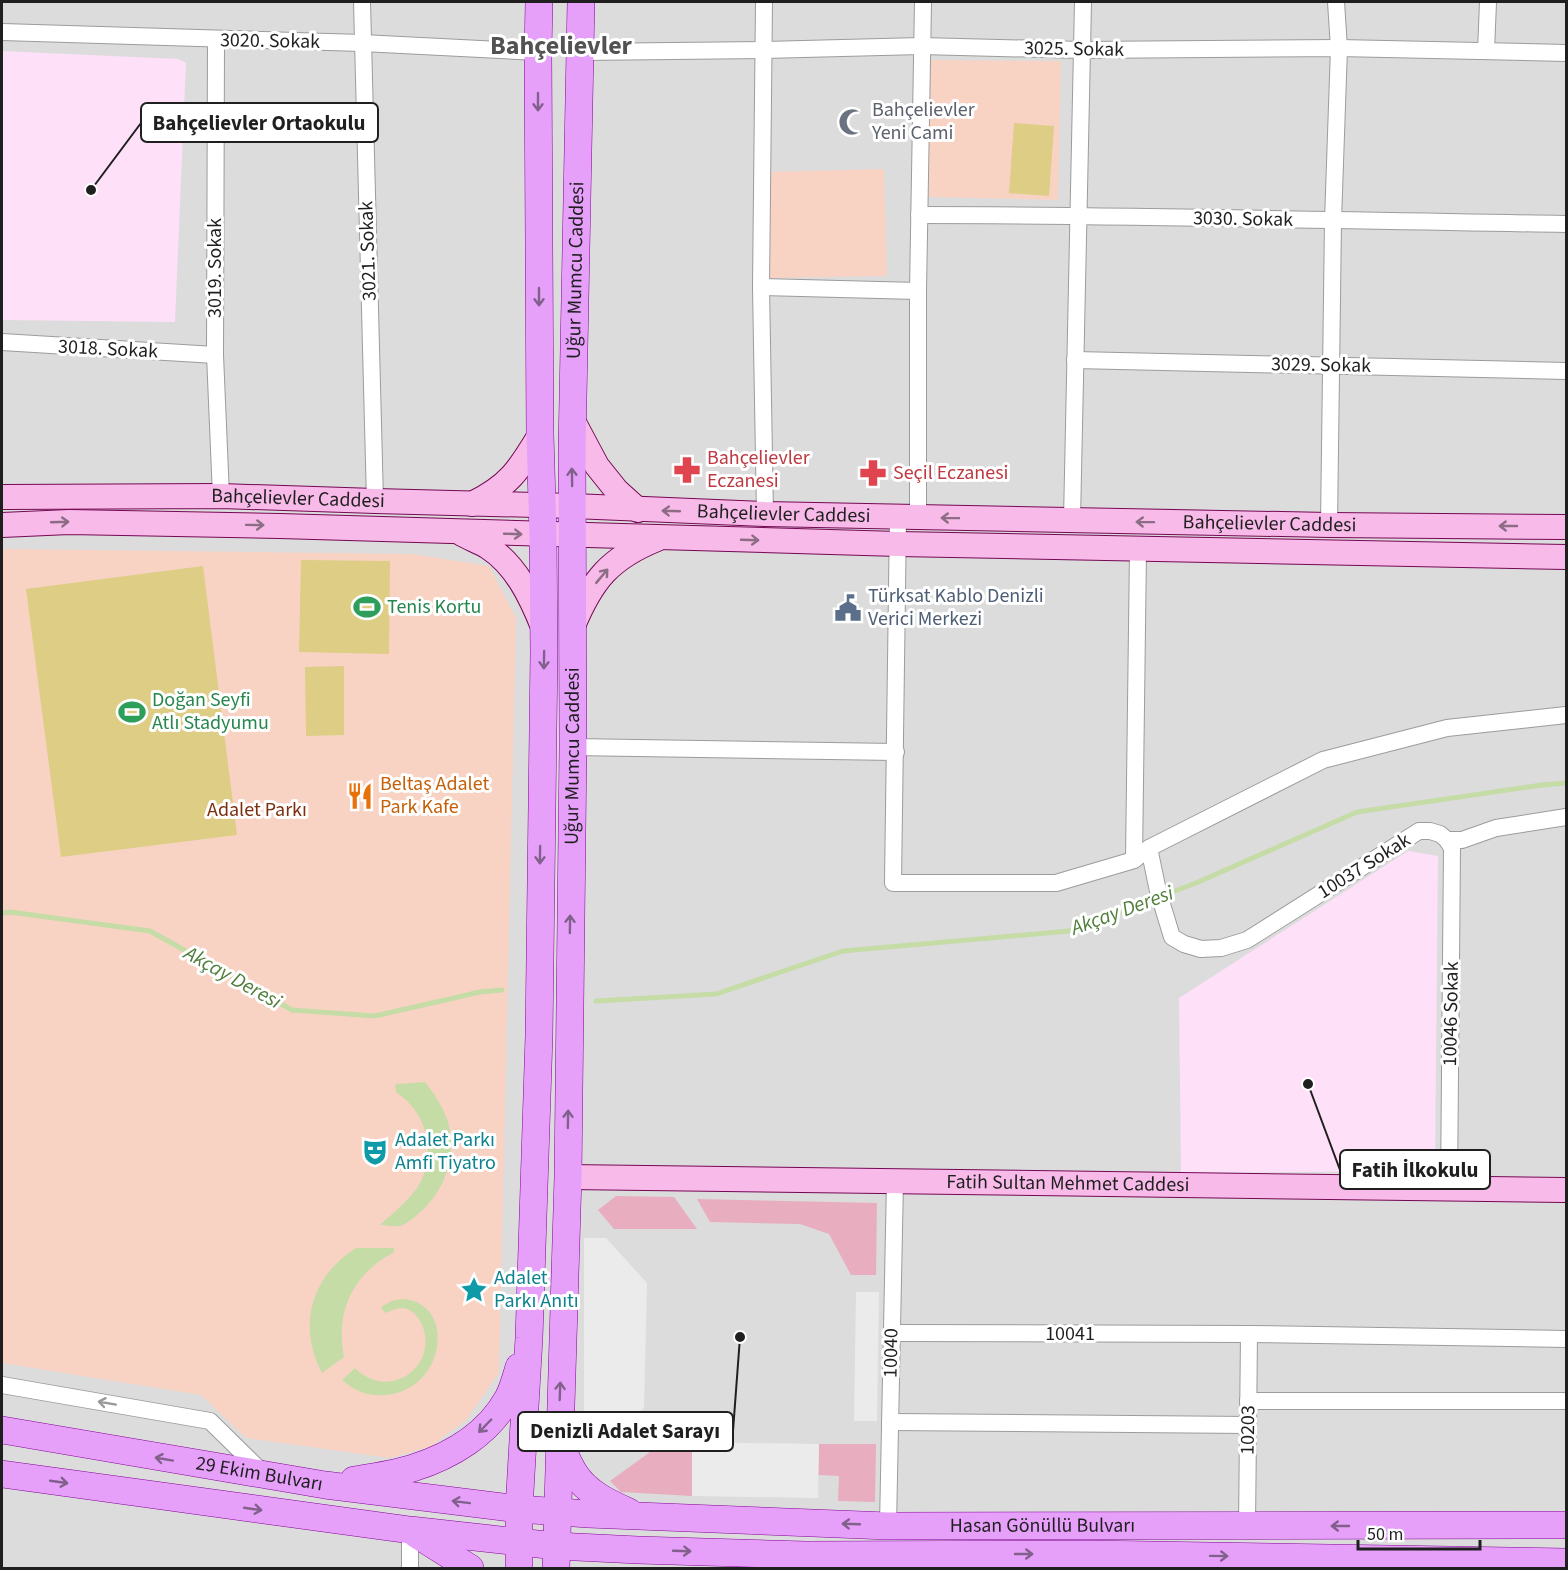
<svg xmlns="http://www.w3.org/2000/svg" width="1568" height="1570" viewBox="0 0 1568 1570" font-family="'Source Sans 3',sans-serif">
  <style>
    .residential { fill: #dcdcdd }
    .education { fill: #fee0f8 }
    .grass { fill: #e8adbe }
    .park { fill: #f8d3c4 }
    .pitch { fill: #ddcd85 }
    .parking { fill: #ebebeb }
    .water { fill: #c5dca7 }
    .lines { fill: none; stroke-linecap: round; stroke-linejoin: round }
    .stream { stroke: #c5dca7; stroke-width: 5 }
    .street-casing { stroke: #9c9c9c; stroke-width: 18 }
    .secondary-casing { stroke: #750753; stroke-width: 26 }
    .primary-casing { stroke: #840397; stroke-width: 28 }
    .street { stroke: #fff; stroke-width: 16 }
    .secondary { stroke: #f8bbe9; stroke-width: 24 }
    .primary { stroke: #e6a0fa; stroke-width: 27 }
    .oneway { stroke: #82608c }
    .oneway2 { stroke: #8c6d84 }
    .oneway3 { stroke: #9a9a9a }
    .labels { text-anchor: middle; dominant-baseline: central; stroke-width: 6; stroke-linejoin: round; paint-order: stroke }
    .street-label { font-size: 20px; fill: #1f1f1f; stroke: #fff }
    .worship-label { font-size: 20px; fill: #5b616d; stroke: #fff; text-anchor: start }
    .health-label { font-size: 20px; fill: #be3a42; stroke: #fff; text-anchor: start }
    .service-label { font-size: 20px; fill: #4e5e75; stroke: #fff; text-anchor: start }
    .leisure-label { font-size: 20px; fill: #27864d; stroke: #fff; text-anchor: start }
    .food-label { font-size: 20px; fill: #c56008; stroke: #fff; text-anchor: start }
    .park-label { font-size: 20px; fill: #7c2e0e; stroke: #fff }
    .culture-label { font-size: 20px; fill: #0d838f; stroke: #fff; text-anchor: start }
    .water-label { font-size: 21px; font-style: italic; fill: #4f7e3b; stroke: #fff }
    .district-label { font-size: 26px; font-weight: bold; fill: #525252; stroke: #fff }
    .leader { fill: none; stroke: #1f1f1f; stroke-width: 2 }
    .callout-dot { fill: #1f1f1f; stroke: #fff; stroke-width: 2 }
    .callout { fill: #fff; stroke: #1f1f1f; stroke-width: 2 }
    .callout-label { font-size: 21px; text-anchor: middle; font-weight: bold; fill: #1f1f1f }
  </style>
  <rect width="100%" height="100%" fill="#eee6f0"/>
  <rect class="residential" x="2" y="2" width="1564" height="1566"/>
  <g class="education">
    <path d="M2 51 178 59 186 63 175 322 3 320 2 318Z"/>
    <path d="M1408 851 1438 856 1435 1171 1181 1173 1179 998Z"/>
  </g>
  <g class="grass">
    <path d="M616 1196 674 1197 697 1229H614L598 1210Z"/>
    <path d="M697 1199 877 1203 876 1275H851L829 1234 800 1224 710 1222Z"/>
    <path d="M664 1442H692V1496L621 1492 610 1481Z"/>
    <path d="M819 1444H876L875 1502 838 1501 839 1476 818 1475Z"/>
  </g>
  <g class="park">
    <path d="M927 60 1061 61 1058 200 929 197Z"/>
    <path d="M884 169 887 276 769 278 766 172Z"/>
    <path d="M2 549 413 554 489 566 516 618 499 1373 466 1420 430 1447 389 1458 246 1438 201 1395 2 1363Z"/>
  </g>
  <g class="pitch">
    <path d="M1014 123 1054 126 1049 196 1009 193Z"/>
    <path d="M301 560 390 561 389 654 299 652Z"/>
    <path d="M203 566 237 835 61 857 26 589Z"/>
    <path d="M344 666V735L306 736 305 667Z"/>
  </g>
  <g class="parking">
    <path d="M584 1238H606L647 1283 644 1408 608 1439 584 1441Z"/>
    <path d="M856 1292H879L877 1421H854Z"/>
    <path d="M692 1442 819 1444 818 1498 692 1496Z"/>
  </g>
  <g class="water">
    <path d="M425 1082C435 1094 443 1107 448 1122 457 1156 445 1192 418 1214 413 1219 405 1225 399 1226 393 1227 386 1225 380 1225 393 1213 407 1202 417 1188 438 1156 428 1113 396 1092L395 1084Z"/>
    <path d="M356 1248H394V1252C353 1274 335 1311 344 1357L322 1373C297 1326 311 1276 356 1248Z"/>
    <path d="M401 1299C457 1300 447 1391 385 1395 367 1396 357 1392 342 1380L355 1368C365 1378 379 1384 393 1381 422 1375 435 1342 418 1318 414 1312 410 1309 403 1308 396 1308 391 1311 385 1313L381 1307 392 1301Z"/>
  </g>
  <g class="lines">
    <g class="stream">
      <path d="M2 913 10 912 150 931 292 1010 375 1016 480 992 502 990"/>
      <path d="M596 1001 716 994 843 951 1069 931 1196 883 1357 812 1542 785 1566 783"/>
    </g>
    <defs>
      <g id="street">
        <path d="M362 2 375 501"/>
        <path d="M764 2 761 287 765 514"/>
        <path d="M2 32 362 43 538 52"/>
        <path d="M216 40 215 355 221 496"/>
        <path d="M1486 51 1488 2"/>
        <path d="M581 52 764 50 921 46 1082 50 1339 48 1566 53"/>
        <path d="M919 215C1135 215 1351 221 1566 224"/>
        <path d="M761 287 918 291"/>
        <path d="M2 342 215 355"/>
        <path d="M1075 360 1566 371"/>
        <path d="M898 516 893 883H1056L1134 860 1149 848 1323 760 1447 728 1566 715"/>
        <path d="M918 518V291L923 2"/>
        <path d="M1072 520 1083 2"/>
        <path d="M1329 525 1333 221 1339 48 1336 2"/>
        <path d="M573 747 896 752"/>
        <path d="M1447 840 1452 848 1449 1189"/>
        <path d="M1149 848 1158 891 1172 937 1184 944 1201 949 1221 948 1247 940 1419 831H1430L1440 834 1447 840H1462L1496 828 1566 817"/>
        <path d="M1134 860 1138 550"/>
        <path d="M892 1333 1249 1334 1566 1339"/>
        <path d="M2 1385 210 1421 264 1474"/>
        <path d="M1248 1401H1566"/>
        <path d="M890 1422 1248 1425"/>
        <path d="M888 1526 895 1181"/>
        <path d="M1247 1526 1249 1334"/>
        <path d="M410 1568V1530"/>
      </g>
      <g id="secondary">
        <path d="M572 419 597 466 617 491 638 510"/>
        <path id="s1" d="M2 497 221 496 375 501 573 506 765 514 1329 525 1566 527"/>
        <path d="M472 504C509 486 519 470 540 435"/>
        <path d="M2 525 69 522 280 526 898 544 1566 557"/>
        <path d="M462 534C471 539 480 542 488 547 516 565 531 597 543 627"/>
        <path d="M573 626C592 580 610 558 657 539"/>
        <path id="s2" d="M568 1177 1566 1190"/>
      </g>
      <g id="primary">
        <path id="s3" d="M2 1430 325 1485 519 1509 588 1514 888 1526 1566 1525"/>
        <path d="M560 1445C565 1454 569 1465 575 1474 587 1493 609 1503 629 1512"/>
        <path d="M2 1474 410 1530 556 1546 638 1550 806 1555 1091 1554 1566 1562"/>
        <path d="M354 1480C373 1477 394 1474 413 1468 451 1456 488 1434 508 1398 513 1389 516 1377 519 1367"/>
        <path d="M416 1534 470 1568"/>
        <path d="M519 1568V1509L529 1338 539 1036 544 653 543 534 540 435 538 52 539 2"/>
        <path id="s4" d="M556 1568 568 1177 573 747 572 448 581 2"/>
      </g>
    </defs>
    <use href="#street" class="street-casing"/>
    <use href="#secondary" class="secondary-casing"/>
    <use href="#primary" class="primary-casing"/>
    <use href="#street" class="street"/>
    <use href="#secondary" class="secondary"/>
    <use href="#primary" class="primary"/>
  </g>
  <defs><path id="oneway-shaft" d="M-6 0H5M1.5-3L5.5 0L1.5 3" fill="none" stroke-width="1.6" stroke-linecap="round" stroke-linejoin="round" transform="scale(1.5)"/></defs>
  <g class="oneway">
    <use href="#oneway-shaft" transform="translate(538 102) rotate(90)"/>
    <use href="#oneway-shaft" transform="translate(539 297) rotate(90)"/>
    <use href="#oneway-shaft" transform="translate(572 477) rotate(-91)"/>
    <use href="#oneway-shaft" transform="translate(544 660) rotate(91)"/>
    <use href="#oneway-shaft" transform="translate(540 855) rotate(91)"/>
    <use href="#oneway-shaft" transform="translate(570 924) rotate(-89)"/>
    <use href="#oneway-shaft" transform="translate(568 1119) rotate(-89)"/>
    <use href="#oneway-shaft" transform="translate(560 1391) rotate(-88)"/>
    <use href="#oneway-shaft" transform="translate(485 1426) rotate(134)"/>
    <use href="#oneway-shaft" transform="translate(164 1459) rotate(-170)"/>
    <use href="#oneway-shaft" transform="translate(59 1482) rotate(8)"/>
    <use href="#oneway-shaft" transform="translate(461 1502) rotate(-173)"/>
    <use href="#oneway-shaft" transform="translate(253 1509) rotate(8)"/>
    <use href="#oneway-shaft" transform="translate(851 1524) rotate(-178)"/>
    <use href="#oneway-shaft" transform="translate(1340 1526) rotate(180)"/>
    <use href="#oneway-shaft" transform="translate(682 1551) rotate(2)"/>
    <use href="#oneway-shaft" transform="translate(1024 1554)"/>
    <use href="#oneway-shaft" transform="translate(1219 1556) rotate(1)"/>
  </g>
  <g class="oneway2">
    <use href="#oneway-shaft" transform="translate(671 511) rotate(-178)"/>
    <use href="#oneway-shaft" transform="translate(950 518) rotate(-179)"/>
    <use href="#oneway-shaft" transform="translate(60 522) rotate(-2)"/>
    <use href="#oneway-shaft" transform="translate(1145 522) rotate(-179)"/>
    <use href="#oneway-shaft" transform="translate(255 525) rotate(1)"/>
    <use href="#oneway-shaft" transform="translate(1508 526) rotate(-180)"/>
    <use href="#oneway-shaft" transform="translate(513 534) rotate(2)"/>
    <use href="#oneway-shaft" transform="translate(750 540) rotate(2)"/>
    <use href="#oneway-shaft" transform="translate(602 576) rotate(-50)"/>
  </g>
  <use class="oneway3" href="#oneway-shaft" transform="translate(107 1403) rotate(-170)"/>
  <defs>
    <symbol id="mosque-bare" viewBox="-9 -9 18 18"><path d="M3.5-4.9A6 6 0 1 0 3.5 4.9A5 5 0 1 1 3.5-4.9Z" fill="#6b7280" stroke="#fff" stroke-width="2.5" paint-order="stroke"/></symbol>
    <symbol id="pharmacy-bare" viewBox="-9 -9 18 18"><path d="M-2-6h4v4h4v4h-4v4h-4v-4h-4v-4h4Z" fill="#e0444e" stroke="#fff" stroke-width="2.5" paint-order="stroke"/></symbol>
    <symbol id="stadium-bare" viewBox="-9 -9 18 18"><path d="M0-5a6.5 5 0 1 0 0 10a6.5 5 0 1 0 0-10ZM-3.5-1.8h7v3.6h-7Z" fill="#2e9e5b" stroke="#fff" stroke-width="2.5" paint-order="stroke"/></symbol>
    <symbol id="civic-bare" viewBox="-9 -9 18 18"><path d="M-.6-6.5H3V-4.5H.6V-3L4-1V1h2V6H-6V1h2V-1L-.6-3ZM-1.2 2.5V6h2.4V2.5Z" fill="#5c6f8a" stroke="#fff" stroke-width="2.5" paint-order="stroke"/></symbol>
    <symbol id="restaurant-bare" viewBox="-9 -9 18 18"><path d="M-5-6h1v4h1v-4h1v4h1v-4h1v5L-1.5 .5V6h-2V.5L-5-1ZM5-6V6H3V1.5H1.5Q1.5-4 5-6Z" fill="#e8710a" stroke="#fff" stroke-width="2.5" paint-order="stroke"/></symbol>
    <symbol id="theatre-bare" viewBox="-9 -9 18 18"><path d="M-5-5.5Q0-4 5-5.5V0Q5 5 0 6Q-5 5-5 0ZM-3.3-2.5H-1v1.5H-3.3ZM1-2.5H3.3v1.5H1ZM-2.8 1Q0 5.5 2.8 1Z" fill="#0f9aa8" stroke="#fff" stroke-width="2.5" paint-order="stroke"/></symbol>
    <symbol id="sight-bare" viewBox="-9 -9 18 18"><path d="M0-6L1.8-2.2L6-1.7L2.9 1.2L3.7 5.4L0 3.3L-3.7 5.4L-2.9 1.2L-6-1.7L-1.8-2.2Z" fill="#0f9aa8" stroke="#fff" stroke-width="2.5" paint-order="stroke"/></symbol>
  </defs>
  <g fill-rule="evenodd">
    <use href="#mosque-bare" x="833" y="103" width="38" height="38"/>
    <use href="#pharmacy-bare" x="668" y="451" width="38" height="38"/>
    <use href="#pharmacy-bare" x="854" y="454" width="38" height="38"/>
    <use href="#stadium-bare" x="348" y="588" width="38" height="38"/>
    <use href="#civic-bare" x="829" y="589" width="38" height="38"/>
    <use href="#stadium-bare" x="113" y="693" width="38" height="38"/>
    <use href="#restaurant-bare" x="341" y="777" width="38" height="38"/>
    <use href="#theatre-bare" x="356" y="1133" width="38" height="38"/>
    <use href="#sight-bare" x="455" y="1271" width="38" height="38"/>
  </g>
  <g class="labels">
    <g class="street-label">
      <text transform="translate(270 41) rotate(1)">3020. Sokak</text>
      <text transform="translate(1074 49) rotate(1)">3025. Sokak</text>
      <text transform="translate(1243 219) rotate(1)">3030. Sokak</text>
      <text transform="translate(368 251) rotate(-92)">3021. Sokak</text>
      <text transform="translate(215 268) rotate(-90)">3019. Sokak</text>
      <text stroke="none"><textPath href="#s4" startOffset="1298">Uğur Mumcu Caddesi</textPath></text>
      <text transform="translate(108 349) rotate(3)">3018. Sokak</text>
      <text transform="translate(1321 365) rotate(1)">3029. Sokak</text>
      <text stroke="none"><textPath href="#s1" startOffset="296">Bahçelievler Caddesi</textPath></text>
      <text stroke="none"><textPath href="#s1" startOffset="782">Bahçelievler Caddesi</textPath></text>
      <text stroke="none"><textPath href="#s1" startOffset="1268">Bahçelievler Caddesi</textPath></text>
      <text stroke="none"><textPath href="#s4" startOffset="812">Uğur Mumcu Caddesi</textPath></text>
      <text transform="translate(1364 866) rotate(-32)">10037 Sokak</text>
      <text transform="translate(1451 1014) rotate(-89)">10046 Sokak</text>
      <text stroke="none"><textPath href="#s2" startOffset="500">Fatih Sultan Mehmet Caddesi</textPath></text>
      <text x="1070" y="1334">10041</text>
      <text transform="translate(891 1353) rotate(-89)">10040</text>
      <text transform="translate(1248 1430) rotate(-89)">10203</text>
      <text stroke="none"><textPath href="#s3" startOffset="261">29 Ekim Bulvarı</textPath></text>
      <text stroke="none"><textPath href="#s3" startOffset="1047">Hasan Gönüllü Bulvarı</textPath></text>
    </g>
    <g class="worship-label">
      <text x="872" y="110">Bahçelievler<tspan x="872" dy="23">Yeni Cami</tspan></text>
    </g>
    <g class="health-label">
      <text x="707" y="458">Bahçelievler<tspan x="707" dy="23">Eczanesi</tspan></text>
      <text x="893" y="473">Seçil Eczanesi</text>
    </g>
    <g class="service-label">
      <text x="868" y="596">Türksat Kablo Denizli<tspan x="868" dy="23">Verici Merkezi</tspan></text>
    </g>
    <g class="leisure-label">
      <text x="387" y="607">Tenis Kortu</text>
      <text x="152" y="700">Doğan Seyfi<tspan x="152" dy="23">Atlı Stadyumu</tspan></text>
    </g>
    <g class="food-label">
      <text x="380" y="784">Beltaş Adalet<tspan x="380" dy="23">Park Kafe</tspan></text>
    </g>
    <g class="park-label">
      <text x="257" y="810">Adalet Parkı</text>
    </g>
    <g class="culture-label">
      <text x="395" y="1140">Adalet Parkı<tspan x="395" dy="23">Amfi Tiyatro</tspan></text>
      <text x="494" y="1278">Adalet<tspan x="494" dy="23">Parkı Anıtı</tspan></text>
    </g>
    <g class="water-label">
      <text transform="translate(1122 910) rotate(-20)">Akçay Deresi</text>
      <text transform="translate(233 977) rotate(29)">Akçay Deresi</text>
    </g>
    <g class="district-label">
      <text x="561" y="45">Bahçelievler</text>
    </g>
  </g>
  <path class="leader" d="M91 190L141 123M1308 1084L1340 1170M740 1337L733 1431"/>
  <g class="callout-dot">
    <circle cx="91" cy="190" r="6"/>
    <circle cx="1308" cy="1084" r="6"/>
    <circle cx="740" cy="1337" r="6"/>
  </g>
  <g class="callout">
    <rect x="141" y="103" width="237" height="39" rx="6"/>
    <rect x="1340" y="1150" width="150" height="39" rx="6"/>
    <rect x="518" y="1412" width="215" height="39" rx="6"/>
  </g>
  <g class="callout-label">
    <text x="259" y="130">Bahçelievler Ortaokulu</text>
    <text x="1415" y="1177">Fatih İlkokulu</text>
    <text x="625" y="1438">Denizli Adalet Sarayı</text>
  </g>
  <rect width="1568" height="1570" fill="none" stroke="#1f1f1f" stroke-width="6"/>
  <path d="M1358 1540v9h122v-9" fill="none" stroke="#1f1f1f" stroke-width="3"/>
  <text x="1367" y="1540" font-size="18" fill="#1f1f1f" stroke="#ffffff" stroke-width="4.5" paint-order="stroke">50 m</text>
</svg>
